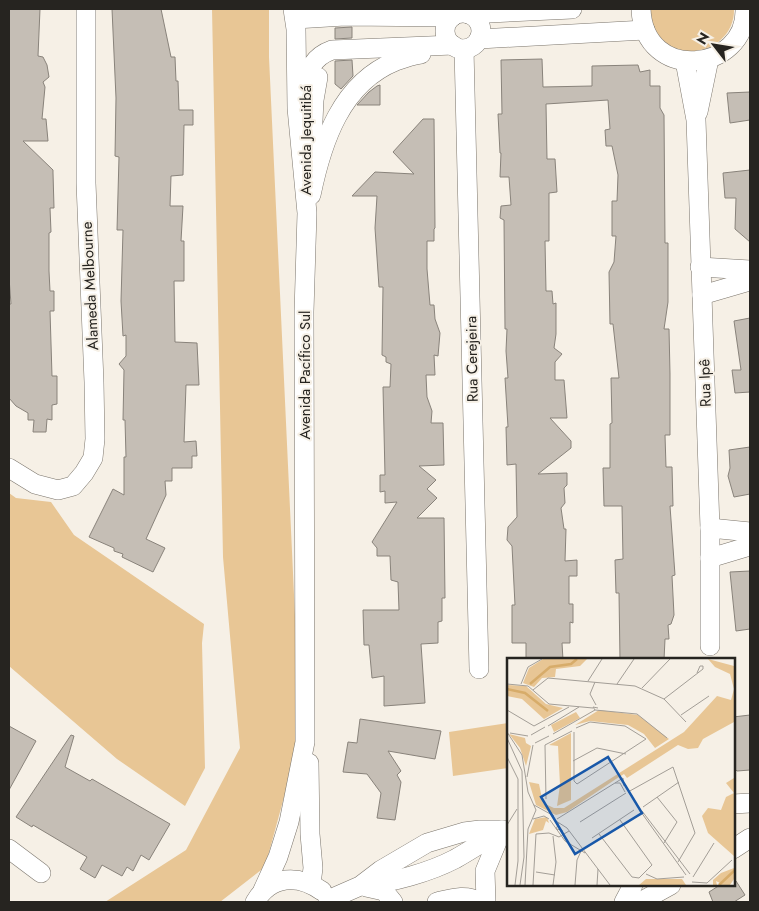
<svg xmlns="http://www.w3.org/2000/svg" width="759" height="911" viewBox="0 0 759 911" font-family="Jost,sans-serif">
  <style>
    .green { fill: #e8c695 }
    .building { fill: #c5beb5; stroke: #89837b }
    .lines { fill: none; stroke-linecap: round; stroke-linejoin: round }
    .minor-casing { stroke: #7b756c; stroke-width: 20 }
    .minor { stroke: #fff; stroke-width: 19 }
    .labels { text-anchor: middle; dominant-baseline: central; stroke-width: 4; stroke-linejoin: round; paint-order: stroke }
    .street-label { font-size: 15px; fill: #262420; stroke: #f6f0e6 }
    .inset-river { fill: none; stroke: #d7ac6a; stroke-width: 2.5 }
    .inset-road { fill: none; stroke: #a39e97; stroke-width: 1 }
    .view { fill: #1858a9; fill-opacity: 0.15; stroke: #1858a9; stroke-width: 2.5 }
    .inset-edge { fill: none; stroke: #262420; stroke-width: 2.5 }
  </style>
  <rect width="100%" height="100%" fill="#f6f0e6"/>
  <g class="green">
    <path d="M212 9H269V57L295 616 299 742 265 867 220 902H105L186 850 240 748 223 557Z"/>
    <path d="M649 9H734C735 44 693 63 666 43 662 40 658 36 655 32 652 25 651 16 649 9Z"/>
    <path d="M9 493 16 498 51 502 74 535 204 624 202 643 205 768 185 806 117 759 9 666Z"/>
    <path d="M508 723V768L453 776 449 732Z"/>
  </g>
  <g class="building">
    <path d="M9 9H40L38 56 43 57 47 65 49 77 43 82 45 87 42 119H46L48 141H23L53 170V173L54 208H50L51 232 49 233V271L50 291H54V311H50L52 376H57V404L52 405V420L47 419 46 432H33L34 420H28V413L16 406 9 398V304H11L9 278Z"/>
    <path d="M112 9H161L171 57H175L176 81H178L179 110H193V125H184L183 175 171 176 170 206H183L181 241H184V281H174L175 342 197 343 199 385H186L184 442 196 441 197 456H192V468H172V481H165L166 495 146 539 165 548 153 572 122 557 123 554 114 551V548L89 537 113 489 124 495V457H126L125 420H123L124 370 119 364 126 356V335L123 336 121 301 123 230H117L119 157 115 156 116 98Z"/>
    <path d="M352 27V38L335 39V28Z"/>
    <path d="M542 59 543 87 592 86V66L638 65 640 72 650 70V86H660V108L664 115 665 243H668V302L664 329H669L670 374V435H665L666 467H672L673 506H670L675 575 672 576 674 615 671 624 668 625 669 639H665L664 660H620L619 593H616L615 560 623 559 622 506H604L603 468H610V424L612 423 611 378H619L613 324H610L609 272 614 262 616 236H612V201H617L618 175 612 146H606L605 130 610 129 608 100 546 104 547 159H555L557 192 549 193V241H545L546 291H552L553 304 556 303V334L554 348 562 354 555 362V380H564L567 418H550L571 441V448L538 474 567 473V485L564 488 565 503 561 508 564 529H566L565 561 577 560V576H569V604H573V623L570 622V643H562L563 660H526V643H512V605H515L512 546 507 540 508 527 517 517 516 464 507 465 506 427H508L505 378H508L506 351 507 329H505L504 220 500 218 501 206 511 205 509 177H500L501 153H500L498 114H502L501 60Z"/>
    <path d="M352 60 353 76 341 89 335 84V61Z"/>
    <path d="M380 85V105H357L369 92 377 86Z"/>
    <path d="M750 92V120L730 123 727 93Z"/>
    <path d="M423 119H434L435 228 434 229V241H427V269L430 305H434L435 319 440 333 438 356 434 355 435 375H426L427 397 432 411 431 423H443L444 465 419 466 436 480 427 489 437 498 417 518H444L445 598H442V621L438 622V643L421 644 425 703 384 706V676L372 678 369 645H364L363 610H399L398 582 391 580 390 556H377V548L372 542 397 502 385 503V491L380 492V475H385L383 387H390L391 364 386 362V357L382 355 383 287H379L375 228 377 196H352L375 172 414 174 393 152Z"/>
    <path d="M750 170V242L735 229 736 198H725L723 173Z"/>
    <path d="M750 318V392L735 393 732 370H741L734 321Z"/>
    <path d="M750 447V494L734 497 728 476 730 468 729 450Z"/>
    <path d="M750 571V629L736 631 730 572Z"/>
    <path d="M750 715V770L737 771 733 767V717Z"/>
    <path d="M360 719 441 731 435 759 388 751 401 771 397 775 401 782 395 820 377 818 381 793 367 774 343 772 348 742 357 743Z"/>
    <path d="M9 726 36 741 9 790Z"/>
    <path d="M71 735 74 736 65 767 90 781 92 779 170 824 149 860 141 855 133 871 127 867 122 876 102 865 95 878 80 869 87 857 33 825 32 827 16 817Z"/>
    <path d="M736 881 745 895 734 902H713L709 892 720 885H733Z"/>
  </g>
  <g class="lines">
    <defs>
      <g id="minor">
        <path d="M641 9C644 84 747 72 745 9"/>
        <circle cx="463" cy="31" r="18"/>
        <path d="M469 14 572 9"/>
        <path d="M295 19 345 16 452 17"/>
        <path d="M479 39 645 30"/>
        <path d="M464 49 479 669"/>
        <path d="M685 61 696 120 710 528V646"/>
        <path d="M306 92C306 72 312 57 332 50L453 45"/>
        <path d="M698 112 709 59"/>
        <path d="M311 162 314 100 318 77"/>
        <path d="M311 195C322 142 341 83 396 61 404 58 412 55 421 54"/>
        <path d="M700 267 750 270"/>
        <path d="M702 295 750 281"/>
        <path d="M9 468 35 484 58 490 73 486 84 473 93 458 95 439 94 382 86 183V9"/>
        <path d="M710 528 750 532"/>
        <path d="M710 558 750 546"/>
        <path d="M309 763 310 834 313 868 311 884"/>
        <path d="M733 804 750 803"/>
        <path d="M9 849 41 873"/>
        <path d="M733 849 750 838"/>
        <path d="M363 885C392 883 430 872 455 859 471 850 486 840 501 831"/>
        <path d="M366 887 384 891 393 902"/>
        <path d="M263 890 278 857 289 822 305 742 304 312 307 213 297 108 296 29 293 9"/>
        <path d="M328 900 360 886 381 870 427 843 464 832 480 830H508"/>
        <path d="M255 902C271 875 298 874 322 891"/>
        <path d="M437 902C453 898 466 894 481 902"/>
        <path d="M486 902 485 871 502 830"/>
        <path d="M624 902 633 885"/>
        <path d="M640 902 671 885"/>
      </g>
    </defs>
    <use href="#minor" class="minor-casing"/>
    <use href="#minor" class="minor"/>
  </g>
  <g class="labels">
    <g class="street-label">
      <text transform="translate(306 140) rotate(-90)">Avenida Jequitibá</text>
      <text transform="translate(90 286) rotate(-93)">Alameda Melbourne</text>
      <text transform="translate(472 359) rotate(-91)">Rua Cerejeira</text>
      <text transform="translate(305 375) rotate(-90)">Avenida Pacífico Sul</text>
      <text transform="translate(705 383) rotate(-92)">Rua Ipê</text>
    </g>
  </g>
  <g transform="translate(507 658)">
    <rect width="228" height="228" fill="#f6f0e6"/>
    <path d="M36 1H80L73 8 49 11 48 19 35 20 27 29 16 25 22 10ZM201 1 227 8V64L196 81 191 90 181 91 171 87 120 120 117 116 109 121 60 154 49 157 29 147 22 124 32 126 36 145 47 150H57L177 74 210 38 224 42 227 31 223 16 208 9ZM0 27 19 28 39 46 56 50 37 61 15 41 0 38ZM92 52 131 57 162 81 148 90 137 76 121 67 83 63 68 67ZM69 54 73 60 47 74 44 67ZM64 75V142L50 148 53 127 51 88 42 87ZM2 76 18 80 19 85 24 88 19 108 13 90ZM227 120V198L201 175 195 158 201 150 214 152 219 139 227 135 219 125ZM40 159 42 165 39 163 36 172 22 176 28 161ZM227 210V221L223 227H211L213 225 209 223 210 227H206V222L214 215ZM139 221H175L179 227H132Z" fill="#e8c695"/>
    <path class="inset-river" d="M23 26 43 9 64 6 70 1M0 31 18 35 41 53M212 227 228 212"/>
    <path class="inset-road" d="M81 23 95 1M88 24 83 36 89 47M0 26 21 28 42 46 86 50M14 26 21 9 35 1M110 26 127 1M135 30 163 1M26 32 41 20 128 28 157 41 179 64M157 41 196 11V8H193L190 15M91 50 86 49 88 52 130 56 160 80M0 52 27 68 62 49M174 57 202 38M41 68 72 49M0 74 15 97 21 134 29 152 21 171 18 227M67 74V123L70 126 139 81 118 68 83 64 69 70M3 75 21 78M46 76 88 52M24 77 38 69M0 80 15 113 17 199 13 227M28 85 42 78M0 99 11 121V203L8 227M66 103 90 90 119 96M20 119 26 87M108 125H113L118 134M121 134 166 109 188 175 171 204M150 139 170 164 157 185M39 141 38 87 65 73M27 147 47 158M136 149 172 124M135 153 183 216M134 154 179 217M26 161 37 158 42 161M50 161 116 120 117 128M43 162 58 183 78 195M49 163 60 170 103 227M73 164 119 135M52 165 49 171 55 172 56 177M0 167 10 151M92 176 125 219 132 220 145 207 113 162M46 178 49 204 46 227M85 180 127 152M29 214 48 217M139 216 150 221 177 219M186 219 207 185M185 224 200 225 225 202M26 227 29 176 42 175 52 179 62 173M68 227 70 202 75 191M90 227 91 211"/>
    <path class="view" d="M101 99 135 155 68 196 34 139Z"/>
    <rect width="228" height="228" class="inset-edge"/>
  </g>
  <rect width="759" height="911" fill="none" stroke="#262420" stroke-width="20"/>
  <g transform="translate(714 45) rotate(301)" stroke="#f6f0e6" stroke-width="4" paint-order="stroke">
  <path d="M0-4L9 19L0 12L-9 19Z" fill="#262420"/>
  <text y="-8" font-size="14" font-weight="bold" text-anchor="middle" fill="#262420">N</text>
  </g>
</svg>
